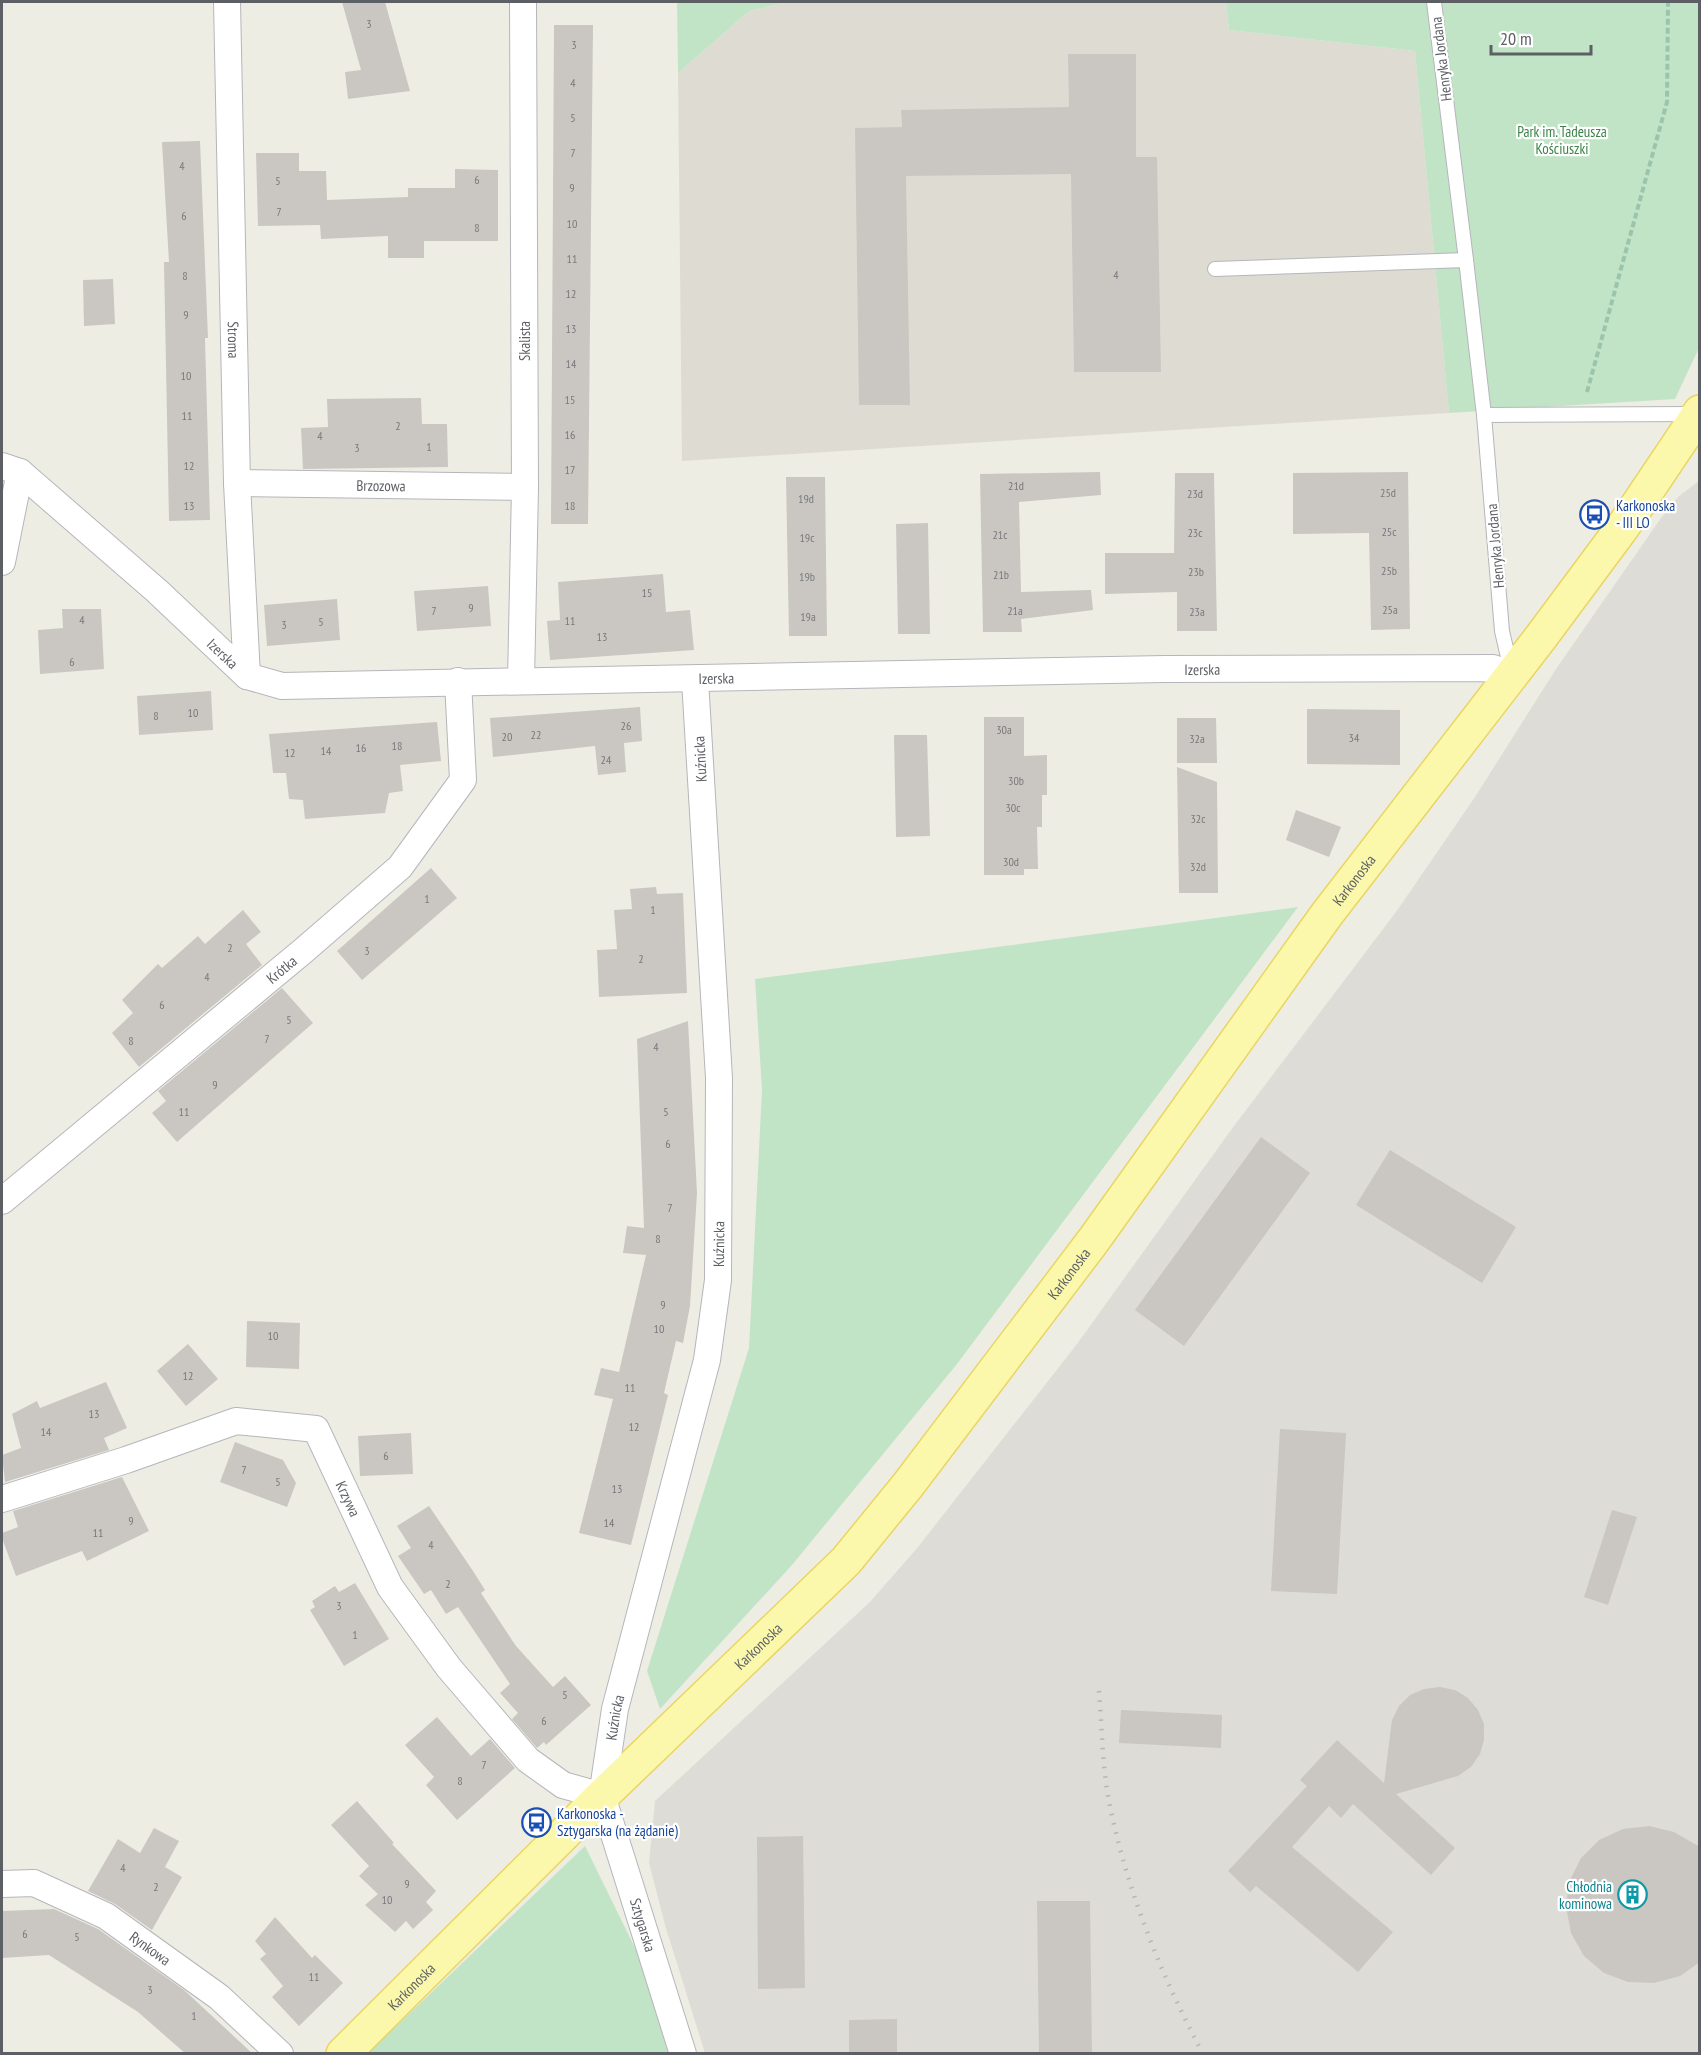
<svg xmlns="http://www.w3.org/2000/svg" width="1701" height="2055" viewBox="0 0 1701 2055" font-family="'PT Sans Narrow',sans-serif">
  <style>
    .industrial { fill: #dddcd6 }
    .education { fill: #dedcd2 }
    .green { fill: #c2e4c6 }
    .building { fill: #cac7c2 }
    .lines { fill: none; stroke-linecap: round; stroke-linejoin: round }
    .service-casing { stroke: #b5b6bb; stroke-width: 16 }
    .minor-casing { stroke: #b5b6bb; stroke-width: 28 }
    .primary-casing { stroke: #ead561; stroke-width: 36 }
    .path { stroke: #9cc4ac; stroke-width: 4; stroke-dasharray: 6 3; stroke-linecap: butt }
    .service { stroke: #fff; stroke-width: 14 }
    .minor { stroke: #fff; stroke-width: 26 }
    .primary { stroke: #fbf8ac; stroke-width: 33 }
    .rail { stroke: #b5b6b6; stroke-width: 4.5; stroke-dasharray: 1.5 8; stroke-linecap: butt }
    .labels { text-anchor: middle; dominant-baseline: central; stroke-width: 4.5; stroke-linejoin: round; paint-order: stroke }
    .number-label { font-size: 12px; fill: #78797c }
    .street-label { font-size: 15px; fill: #5c5f64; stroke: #fff }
    .park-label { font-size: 15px; fill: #3a8547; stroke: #fff }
    .transit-label { font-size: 15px; fill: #164399; stroke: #fff; text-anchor: start }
    .culture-label { font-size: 15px; fill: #0d838f; stroke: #fff; text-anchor: end }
  </style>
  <rect width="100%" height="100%" fill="#eeede4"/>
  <path class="industrial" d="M1699 481V2053H705L665 1925 649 1863 655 1801 870 1602 918 1547 1077 1344 1231 1130 1396 912 1475 797 1556 669 1661 518 1679 496Z"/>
  <path class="education" d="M787 2H1226L1229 30 1415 51 1449 413 682 461 678 73 749 11Z"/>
  <g class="green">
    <path d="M677 2H787L749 11 678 73Z"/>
    <path d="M1226 2H1699V348L1675 399 1449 413 1415 51 1229 30Z"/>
    <path d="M1298 907 957 1364 792 1565 660 1709 647 1671 749 1348 762 1090 755 979Z"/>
    <path d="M585 1846 637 1952 672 2053 367 2054Z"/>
  </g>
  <g class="building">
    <path d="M342 2H385L410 91 348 99 345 72 361 70Z"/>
    <path d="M554 25H593L588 524H551Z"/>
    <path d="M1068 54H1136V157H1157L1161 372H1074L1071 174 906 176 910 405H859L855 128 902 127 901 110 1069 107Z"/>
    <path d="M200 141 208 338H205L210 520 169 521 164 262H169L162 142Z"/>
    <path d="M256 153H299V171H326L327 200 408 197V188H455V169L498 170V241H424V258H388V236L321 239 320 225 258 226Z"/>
    <path d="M113 279 115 324 84 326 83 280Z"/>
    <path d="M421 398 422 424H447L448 467 303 469 301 428 328 427 327 399Z"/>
    <path d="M1100 472 1101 495 1019 502 1021 592 1091 590 1093 610 1021 619 1022 632H983L980 474Z"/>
    <path d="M1408 472 1410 629 1371 630 1369 533 1293 534V473Z"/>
    <path d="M1175 473H1214L1217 631H1177V592L1105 594V553H1174Z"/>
    <path d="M786 477H825L827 636H789Z"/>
    <path d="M928 523 930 634H898L896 524Z"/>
    <path d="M663 574 666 612 690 610 694 650 550 660 547 621 560 620 558 582Z"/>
    <path d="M488 586 491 626 417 631 414 591Z"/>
    <path d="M337 599 340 640 267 646 264 605Z"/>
    <path d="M62 609H101L104 669 40 674 38 630 63 628Z"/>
    <path d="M211 691 213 730 139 735 137 696Z"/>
    <path d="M640 707 642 741 624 743 626 772 598 775 595 746 493 757 490 718Z"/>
    <path d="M1307 709 1400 710V765L1307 764Z"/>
    <path d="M984 717H1024V756L1047 755V795H1042V827H1037L1038 869H1024V875H984Z"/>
    <path d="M1177 718H1216L1217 763H1177Z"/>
    <path d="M437 722 441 761 400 765 403 791 389 793 385 813 305 819 303 800 289 799 286 773H273L269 734Z"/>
    <path d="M894 735H927L930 836 896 837Z"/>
    <path d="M1177 767 1217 782 1218 893H1179Z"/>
    <path d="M1296 810 1341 827 1329 857 1286 840Z"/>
    <path d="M431 868 457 898 362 980 337 951Z"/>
    <path d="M656 887 657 894 683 893 687 993 599 997 597 950 617 949 614 910 632 909 630 889Z"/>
    <path d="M243 910 261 932 246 944 262 965 139 1067 112 1033 133 1013 122 1000 158 964 162 968 198 936 205 944Z"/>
    <path d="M282 988 313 1023 177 1142 152 1113 166 1101 158 1091Z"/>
    <path d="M688 1021 697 1193 690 1306 683 1343 676 1341 664 1393 668 1395 631 1545 579 1533 613 1399 594 1395 601 1368 619 1372 646 1255 623 1253 627 1226 644 1228 637 1039Z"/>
    <path d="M1261 1137 1310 1173 1184 1346 1135 1310Z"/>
    <path d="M1390 1150 1516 1227 1482 1283 1356 1205Z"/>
    <path d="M247 1321 300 1323 299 1369 246 1367Z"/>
    <path d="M188 1344 218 1379 186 1406 157 1371Z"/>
    <path d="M106 1382 127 1428 104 1438 109 1450 5 1482 2 1455 21 1448 12 1414 37 1401 40 1408Z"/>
    <path d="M1280 1429 1346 1433 1337 1594 1271 1591Z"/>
    <path d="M411 1433 413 1474 360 1476 358 1436Z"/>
    <path d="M235 1442 283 1460 296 1483 287 1507 220 1482Z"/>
    <path d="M122 1477 149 1531 87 1561 82 1551 16 1576 2 1538V1533L18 1527 13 1511Z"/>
    <path d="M429 1506 473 1571 485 1590 481 1593 516 1646 553 1687 565 1676 591 1705 546 1745 544 1742 537 1748 512 1719 518 1713 500 1693 510 1684 458 1607 446 1614 431 1590 424 1594 398 1556 411 1548 397 1526Z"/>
    <path d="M1612 1510 1637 1517 1608 1605 1584 1597Z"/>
    <path d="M355 1583 389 1639 344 1666 310 1610 315 1607 312 1601 335 1586 339 1592Z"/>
    <path d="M1440 1687 1455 1690 1468 1698 1478 1710 1484 1724V1740L1480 1754 1471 1767 1458 1776 1396 1794 1455 1848 1431 1875 1353 1804 1341 1818 1329 1806 1292 1847 1393 1932 1358 1972 1256 1886 1250 1892 1228 1871 1307 1786 1300 1780 1337 1740 1384 1783 1392 1720 1399 1706 1410 1695 1424 1689Z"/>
    <path d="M1121 1710 1222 1715 1221 1748 1119 1743Z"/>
    <path d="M437 1717 471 1756 490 1739 515 1768 457 1820 426 1785 434 1777 405 1745Z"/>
    <path d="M357 1801 394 1843 392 1844 436 1891 426 1902 433 1910 413 1929 406 1921 395 1932 365 1905 378 1894 359 1876 369 1866 331 1825Z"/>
    <path d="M1649 1826 1674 1832 1700 1847V1962L1680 1976 1654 1983 1628 1982 1604 1973 1584 1956 1571 1933 1566 1907 1569 1882 1581 1858 1599 1840 1623 1829Z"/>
    <path d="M154 1828 179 1841 165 1867 182 1877 152 1930 115 1904 88 1891 118 1839 140 1853Z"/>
    <path d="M803 1836 805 1988 758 1989 757 1837Z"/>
    <path d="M1037 1901H1090L1092 2054H1039Z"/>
    <path d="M54 1909 98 1929 184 1990 253 2054H186L138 2012 49 1955 2 1958V1911Z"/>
    <path d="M275 1917 312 1958 315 1955 343 1983 299 2026 272 1997 283 1986 260 1959 266 1954 255 1941Z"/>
    <path d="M897 2019V2054H849V2020Z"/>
  </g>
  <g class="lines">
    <defs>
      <g id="service">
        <path d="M1434 2 1466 260"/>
        <path d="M1215 269 1466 260 1484 415"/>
        <path d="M1511 670 1502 631 1484 415 1694 414"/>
      </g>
      <g id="minor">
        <path id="s1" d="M227 2 237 483 247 676"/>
        <path id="s2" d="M2 466 20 472 157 591 247 676 282 686 1165 669 1493 668 1512 675"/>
        <path id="s3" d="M237 483 525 487"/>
        <path d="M2 562 20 472"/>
        <path d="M521 681 525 487 523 2"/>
        <path id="s4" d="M2 1201 303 951 400 867 463 780 458 681"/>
        <path id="s5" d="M2 1499 126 1460 236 1421 316 1429 390 1587 449 1668 528 1760 563 1785 602 1796"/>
        <path id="s6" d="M2 1884 34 1883 106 1916 219 1997 280 2054"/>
        <path id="s7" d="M683 2054 602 1796 615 1709 707 1360 718 1280 719 1078 695 680"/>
      </g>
      <g id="primary">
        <path id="s8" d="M343 2054 602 1796 846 1561 908 1485 1093 1241 1327 914 1541 637 1622 528 1700 412"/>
      </g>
    </defs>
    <use href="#service" class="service-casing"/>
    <use href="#minor" class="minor-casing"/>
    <use href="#primary" class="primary-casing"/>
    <path class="path" d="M1587 392 1667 102 1668 2"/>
    <use href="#service" class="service"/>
    <use href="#minor" class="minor"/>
    <use href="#primary" class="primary"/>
    <path class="rail" d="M1099 1691C1102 1726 1102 1762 1108 1796 1125 1886 1160 1973 1203 2054"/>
  </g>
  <defs>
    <symbol id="bus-ring" viewBox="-11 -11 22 22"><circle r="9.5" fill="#fff" stroke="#1a4fb4" stroke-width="1.5"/><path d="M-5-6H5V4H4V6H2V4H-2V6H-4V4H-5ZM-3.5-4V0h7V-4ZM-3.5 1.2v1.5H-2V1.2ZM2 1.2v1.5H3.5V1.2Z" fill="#1a4fb4"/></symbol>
    <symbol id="building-ring" viewBox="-11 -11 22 22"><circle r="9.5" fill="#fff" stroke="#0f9aa8" stroke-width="1.5"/><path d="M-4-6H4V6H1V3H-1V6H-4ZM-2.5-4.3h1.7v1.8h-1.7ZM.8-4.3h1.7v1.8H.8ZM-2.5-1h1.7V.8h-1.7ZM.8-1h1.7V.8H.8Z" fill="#0f9aa8"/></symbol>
  </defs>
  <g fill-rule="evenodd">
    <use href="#bus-ring" x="1578" y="498" width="33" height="33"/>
    <use href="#bus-ring" x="520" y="1806" width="33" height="33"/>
    <use href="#building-ring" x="1616" y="1878" width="33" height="33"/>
  </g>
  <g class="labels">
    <g class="number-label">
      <text x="369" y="23">3</text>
      <text x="574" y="44">3</text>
      <text x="573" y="82">4</text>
      <text x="573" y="117">5</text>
      <text x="573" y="152">7</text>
      <text x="182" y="165">4</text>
      <text x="477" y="179">6</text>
      <text x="278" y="180">5</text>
      <text x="572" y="187">9</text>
      <text x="279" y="211">7</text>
      <text x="184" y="215">6</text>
      <text x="572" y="223">10</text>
      <text x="477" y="227">8</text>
      <text x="572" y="258">11</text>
      <text x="1116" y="274">4</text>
      <text x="185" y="275">8</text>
      <text x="571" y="293">12</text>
      <text x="186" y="314">9</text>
      <text x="571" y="328">13</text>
      <text x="571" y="363">14</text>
      <text x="186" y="375">10</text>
      <text x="570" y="399">15</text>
      <text x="187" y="415">11</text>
      <text x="398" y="425">2</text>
      <text x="570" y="434">16</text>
      <text x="320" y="435">4</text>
      <text x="429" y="446">1</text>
      <text x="357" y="447">3</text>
      <text x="189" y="465">12</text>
      <text x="570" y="469">17</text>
      <text x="1016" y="485">21d</text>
      <text x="1388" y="492">25d</text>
      <text x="1195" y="493">23d</text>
      <text x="806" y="498">19d</text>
      <text x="189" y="505">13</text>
      <text x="570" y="505">18</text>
      <text x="1389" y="531">25c</text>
      <text x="1195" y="532">23c</text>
      <text x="1000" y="534">21c</text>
      <text x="807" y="537">19c</text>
      <text x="1389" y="570">25b</text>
      <text x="1196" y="571">23b</text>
      <text x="1001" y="574">21b</text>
      <text x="807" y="576">19b</text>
      <text x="647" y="592">15</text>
      <text x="471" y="607">9</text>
      <text x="1390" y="609">25a</text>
      <text x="434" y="610">7</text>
      <text x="1015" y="610">21a</text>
      <text x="1197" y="611">23a</text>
      <text x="808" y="616">19a</text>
      <text x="82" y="619">4</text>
      <text x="570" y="620">11</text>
      <text x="321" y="621">5</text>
      <text x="284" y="624">3</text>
      <text x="602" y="636">13</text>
      <text x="72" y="661">6</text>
      <text x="193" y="712">10</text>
      <text x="156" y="715">8</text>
      <text x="626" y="725">26</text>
      <text x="1004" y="729">30a</text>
      <text x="536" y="734">22</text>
      <text x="507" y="736">20</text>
      <text x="1354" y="737">34</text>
      <text x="1197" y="738">32a</text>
      <text x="397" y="745">18</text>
      <text x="361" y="747">16</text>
      <text x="326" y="750">14</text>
      <text x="290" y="752">12</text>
      <text x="606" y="759">24</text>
      <text x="1016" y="780">30b</text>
      <text x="1013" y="807">30c</text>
      <text x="1198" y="818">32c</text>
      <text x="1011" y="861">30d</text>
      <text x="1198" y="866">32d</text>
      <text x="427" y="898">1</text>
      <text x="653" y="909">1</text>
      <text x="230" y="947">2</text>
      <text x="367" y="950">3</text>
      <text x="641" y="958">2</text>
      <text x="207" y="976">4</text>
      <text x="162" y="1004">6</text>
      <text x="289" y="1019">5</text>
      <text x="267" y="1038">7</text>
      <text x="131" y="1040">8</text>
      <text x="656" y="1046">4</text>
      <text x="215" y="1084">9</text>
      <text x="184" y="1111">11</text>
      <text x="666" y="1111">5</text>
      <text x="668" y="1143">6</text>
      <text x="670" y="1207">7</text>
      <text x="658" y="1238">8</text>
      <text x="663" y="1304">9</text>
      <text x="659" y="1328">10</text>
      <text x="273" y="1335">10</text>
      <text x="188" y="1375">12</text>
      <text x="630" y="1387">11</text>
      <text x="94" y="1413">13</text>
      <text x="634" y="1426">12</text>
      <text x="46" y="1431">14</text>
      <text x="386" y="1455">6</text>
      <text x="244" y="1469">7</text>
      <text x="278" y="1481">5</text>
      <text x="617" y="1488">13</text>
      <text x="131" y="1520">9</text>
      <text x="609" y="1522">14</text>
      <text x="98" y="1532">11</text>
      <text x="431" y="1544">4</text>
      <text x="448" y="1583">2</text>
      <text x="339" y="1605">3</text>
      <text x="355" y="1634">1</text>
      <text x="565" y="1694">5</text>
      <text x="544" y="1720">6</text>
      <text x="484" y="1764">7</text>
      <text x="460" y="1780">8</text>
      <text x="123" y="1867">4</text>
      <text x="407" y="1883">9</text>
      <text x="156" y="1886">2</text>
      <text x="387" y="1899">10</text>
      <text x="25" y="1933">6</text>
      <text x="77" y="1936">5</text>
      <text x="314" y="1976">11</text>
      <text x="150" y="1989">3</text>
      <text x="194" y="2015">1</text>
    </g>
    <g class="street-label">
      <text transform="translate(1441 59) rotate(-97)">Henryka Jordana</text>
      <text stroke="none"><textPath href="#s1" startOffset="338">Stroma</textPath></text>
      <text transform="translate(524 341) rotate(-90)">Skalista</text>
      <text stroke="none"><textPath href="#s3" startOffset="144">Brzozowa</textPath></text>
      <text transform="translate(1495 546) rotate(-95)">Henryka Jordana</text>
      <text stroke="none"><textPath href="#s2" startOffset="291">Izerska</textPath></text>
      <text stroke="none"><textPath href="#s2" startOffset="1281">Izerska</textPath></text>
      <text stroke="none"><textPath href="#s2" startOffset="795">Izerska</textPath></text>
      <text transform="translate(700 759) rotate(-93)">Kuźnicka</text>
      <text stroke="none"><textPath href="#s8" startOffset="1554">Karkonoska</textPath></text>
      <text stroke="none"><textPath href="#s4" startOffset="363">Krótka</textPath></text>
      <text stroke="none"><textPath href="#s7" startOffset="836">Kuźnicka</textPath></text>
      <text stroke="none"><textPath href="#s8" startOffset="1068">Karkonoska</textPath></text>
      <text stroke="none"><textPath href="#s5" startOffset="404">Krzywa</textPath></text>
      <text stroke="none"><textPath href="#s8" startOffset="582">Karkonoska</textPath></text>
      <text stroke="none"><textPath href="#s7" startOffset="350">Kuźnicka</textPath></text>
      <text transform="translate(643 1925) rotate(73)">Sztygarska</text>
      <text stroke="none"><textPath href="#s6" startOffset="166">Rynkowa</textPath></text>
      <text stroke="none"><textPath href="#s8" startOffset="96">Karkonoska</textPath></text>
    </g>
    <g class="park-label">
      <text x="1562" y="131">Park im. Tadeusza<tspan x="1562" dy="17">Kościuszki</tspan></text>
    </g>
    <g class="transit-label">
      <text x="1616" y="505">Karkonoska<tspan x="1616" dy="17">- III LO</tspan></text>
      <text x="557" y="1813">Karkonoska -<tspan x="557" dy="17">Sztygarska (na żądanie)</tspan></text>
    </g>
    <g class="culture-label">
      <text x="1612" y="1886">Chłodnia<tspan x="1612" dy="17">kominowa</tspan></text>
    </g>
  </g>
  <rect width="1701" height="2055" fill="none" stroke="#5c5f64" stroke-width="6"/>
  <path d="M1491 45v9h100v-9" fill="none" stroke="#5c5f64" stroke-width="3"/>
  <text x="1500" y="45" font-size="18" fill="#5c5f64" stroke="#ffffff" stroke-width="4.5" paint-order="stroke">20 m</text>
</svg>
